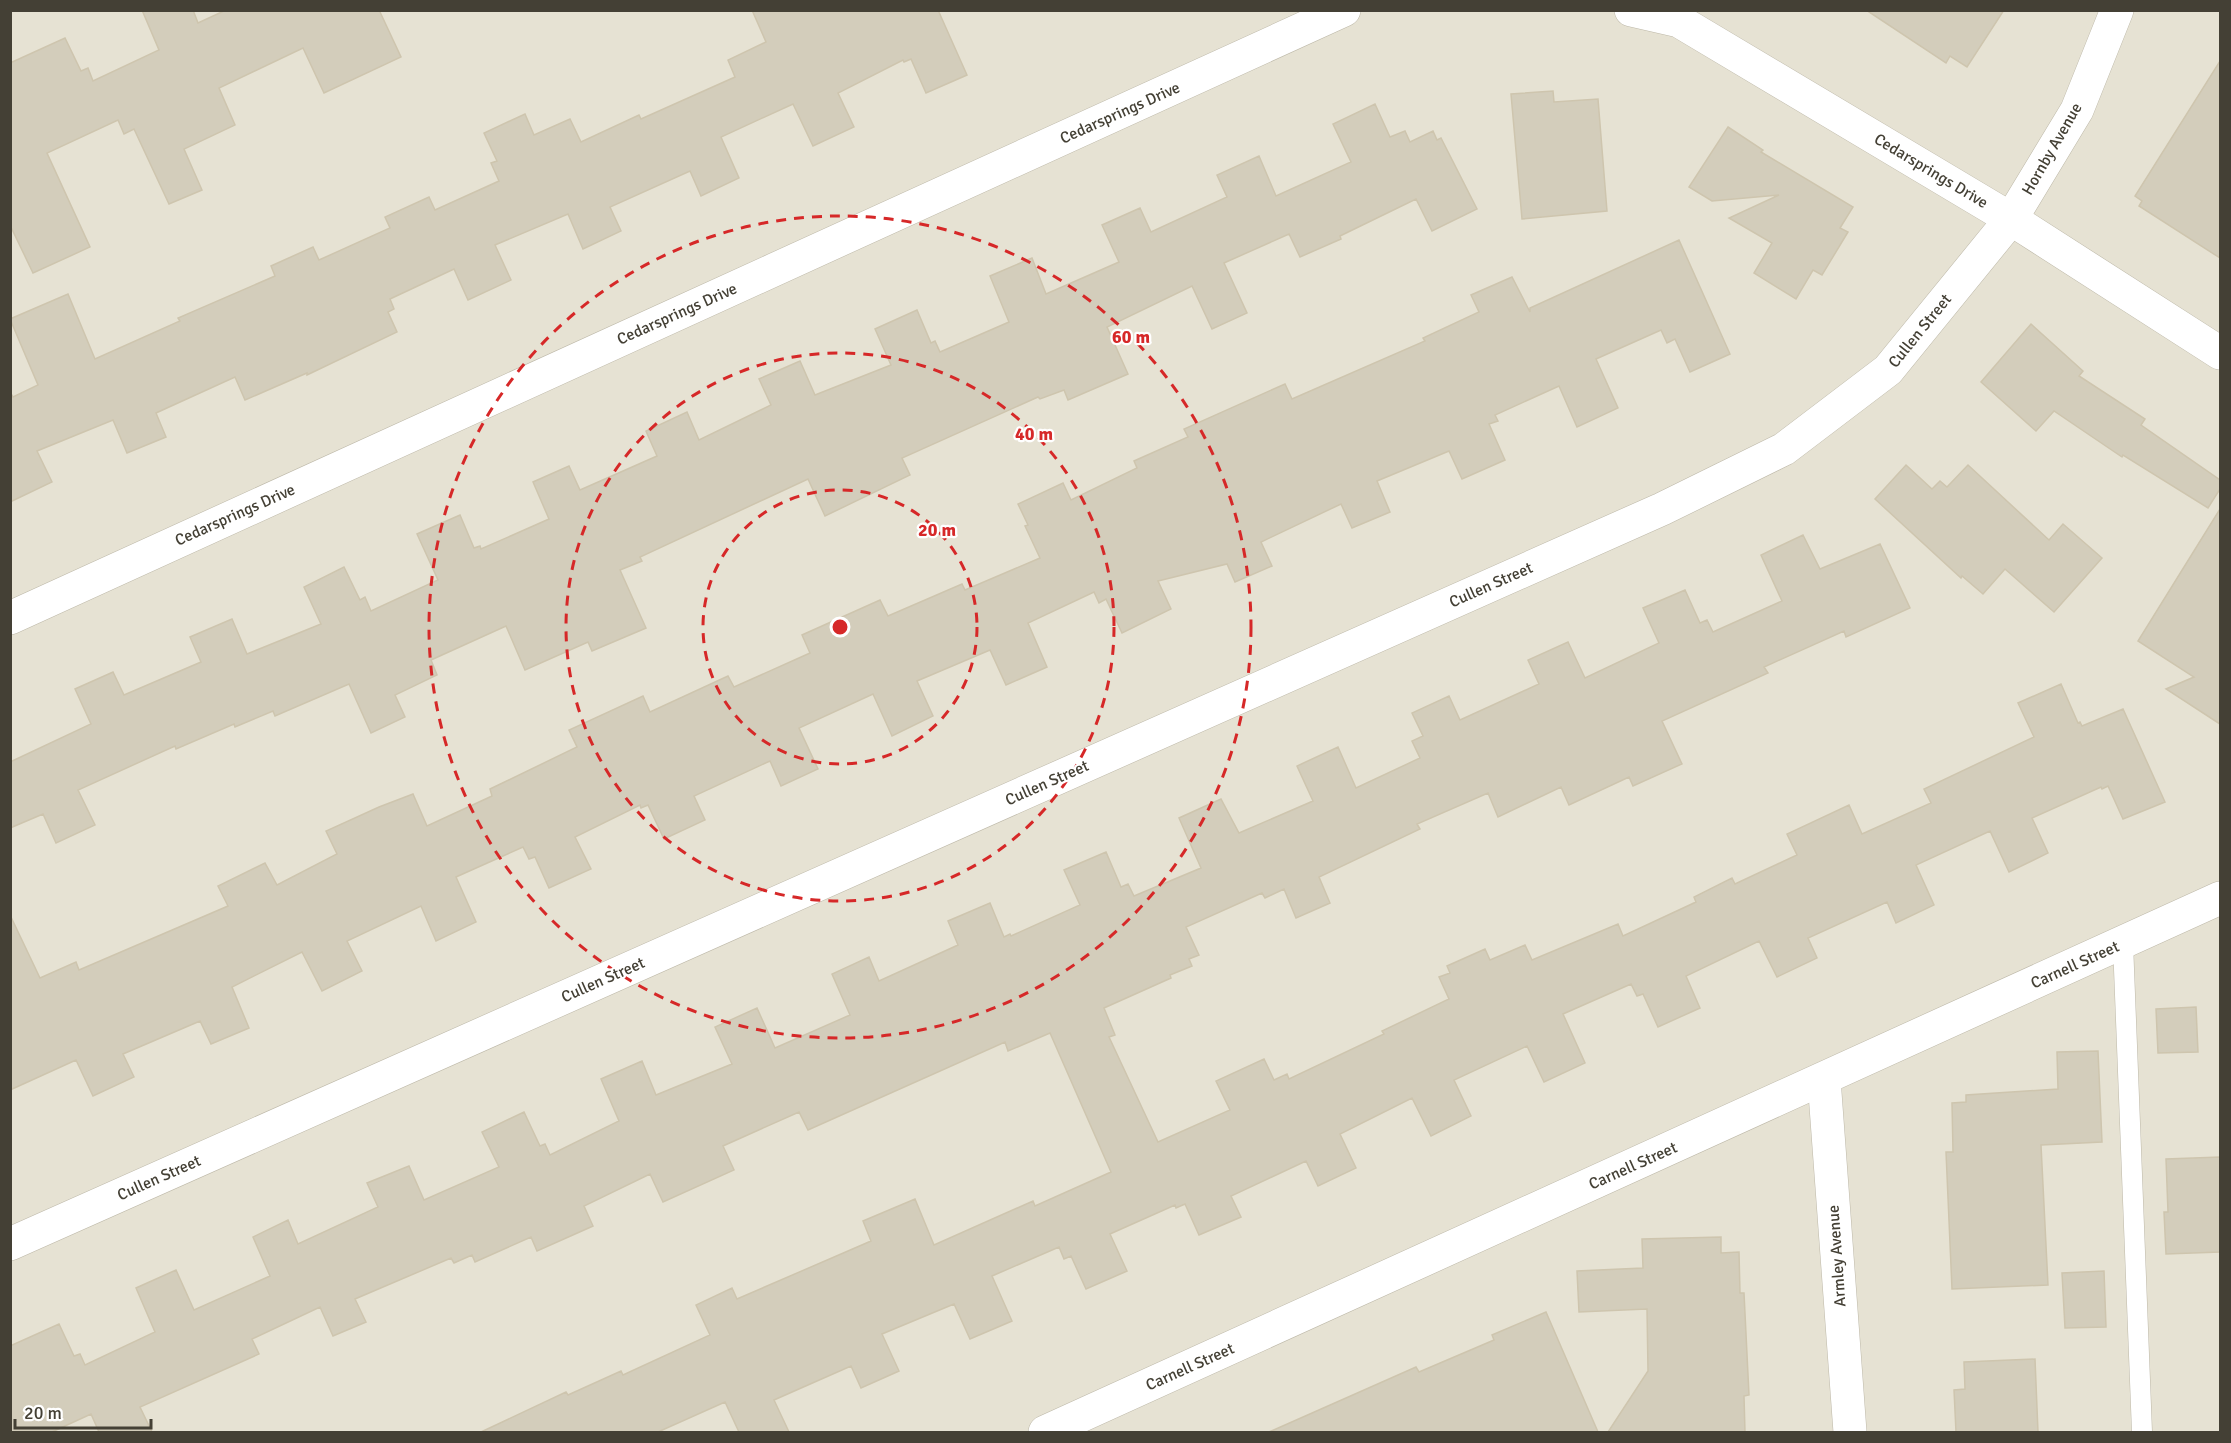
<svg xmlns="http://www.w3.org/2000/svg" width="2231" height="1443" viewBox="0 0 2231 1443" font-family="Signika,sans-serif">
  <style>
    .residential { fill: #e6e2d3 }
    .building { fill: #d3cdbb; stroke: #cec5ae; stroke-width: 1.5 }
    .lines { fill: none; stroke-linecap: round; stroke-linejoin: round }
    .lane-casing { stroke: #bdb8a8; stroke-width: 21 }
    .street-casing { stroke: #bdb8a8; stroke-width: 34 }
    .lane { stroke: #fff; stroke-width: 20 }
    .street { stroke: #fff; stroke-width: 33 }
    .ring { fill: none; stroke: #d62828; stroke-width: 3; stroke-dasharray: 10 8 }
    .labels { text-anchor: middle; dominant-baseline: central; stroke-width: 4.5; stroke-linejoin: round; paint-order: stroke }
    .street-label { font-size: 16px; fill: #444035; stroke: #fff }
    .centre { fill: #d62828; stroke: #fff; stroke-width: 3 }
    .ring-label { font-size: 18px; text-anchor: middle; font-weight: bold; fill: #d62828; stroke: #fff; stroke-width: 4.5; stroke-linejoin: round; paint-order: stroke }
  </style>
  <rect width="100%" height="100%" fill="#f2f0e5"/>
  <rect class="residential" x="11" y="11" width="2209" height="1421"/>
  <g class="building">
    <path d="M142 10H193L198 23 226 10H382L380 12 401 57 324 93 303 48 219 88 235 125 184 149 202 190 169 204 134 129 124 134 118 120 47 153 90 247 33 273 10 225V63L65 38 81 71 88 68 93 81 159 50Z"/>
    <path d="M752 10H938L967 75 926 93 911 59 904 62 903 60 838 93 854 127 813 146 793 104 721 137 739 178 701 196 690 171 610 207 621 231 583 249 568 214 495 245 511 280 468 300 454 269 390 299 394 309 388 312 397 332 307 375V373L245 400 235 377 156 413 166 437 127 453 113 420 37 451 52 482 10 502V392L13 397 38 385 10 319 68 294 95 359 180 321 178 318 275 276 271 266 313 247 319 260 390 228 385 217 429 197 435 210 499 181 491 163 497 161 484 133 525 114 534 135 570 119 581 142 639 115 641 119 735 77 728 60 766 42Z"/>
    <path d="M1866 10H2004L1967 67 1950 56 1946 63Z"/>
    <path d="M2220 61V258L2139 206 2142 201 2135 196Z"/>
    <path d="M1553 91 1554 102 1598 99 1607 211 1522 219 1511 94Z"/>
    <path d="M1375 104 1390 137 1405 131 1410 142 1433 131 1437 140 1441 138 1477 209 1432 231 1416 199 1340 236 1341 239 1300 257 1289 234 1224 263 1247 313 1212 329 1192 286 1107 327 1128 374 1068 400 1064 390 1040 399 1038 397 902 458 910 475 825 516 808 479 640 557 642 561 620 570 646 628 592 651 588 642 525 670 506 626 431 660 437 675 395 695 405 717 371 733 349 684 275 716 273 711 235 727 234 724 176 749 175 746 78 790 95 825 56 843 43 814 10 828V762L91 724 75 689 113 672 124 695 201 662 190 637 232 619 247 654 321 624 304 587 344 567 360 600 365 597 371 611 438 580 417 534 460 515 474 548 480 546 481 549 549 519 533 482 569 466 580 490 657 456 646 431 687 412 699 440 771 405 759 379 800 361 815 395 891 365 875 329 917 310 931 343 935 341 940 352 1009 322 990 276 1032 258 1046 294 1119 262 1102 225 1140 208 1151 232 1227 197 1217 175 1259 156 1276 196 1351 162 1333 124Z"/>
    <path d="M1728 127 1763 150 1761 152 1853 207 1840 228 1848 232 1822 275 1813 270 1796 299 1754 273 1772 243 1729 218 1779 195 1712 201 1689 187Z"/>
    <path d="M1679 240 1730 354 1690 372 1675 339 1667 343 1661 330 1596 359 1618 408 1577 427 1559 386 1495 415 1498 421 1489 424 1505 460 1462 479 1449 451 1377 481 1390 512 1352 528 1341 504 1261 542 1272 566 1235 582 1227 564 1158 581 1171 609 1122 633 1106 599 1099 603 1094 592 1028 623 1047 667 1006 685 990 650 917 681 933 716 892 736 873 694 799 728 818 769 781 786 770 761 694 796 705 820 664 839 648 805 641 808 640 805 575 837 591 869 549 888 535 857 529 859 523 847 456 877 476 922 436 941 421 906 347 941 362 971 322 991 302 952 232 987 249 1028 211 1044 200 1021 123 1054 134 1077 93 1096 76 1060 10 1090 11 917 40 978 76 962 79 970 228 906 218 886 265 863 277 885 337 854 326 831 379 807 413 794 427 826 492 796 490 789 577 747 569 730 643 696 650 712 728 676 734 687 810 653 802 635 880 600 888 616 962 584 965 590 1040 558 1025 526 1028 525 1018 504 1063 483 1071 500 1137 468 1134 461 1188 437 1184 429 1285 384 1292 399 1425 341 1423 338 1479 312 1471 295 1512 277 1530 312V308Z"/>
    <path d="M2031 324 2083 371 2079 376 2145 419 2141 425 2220 480V489L2208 508 2123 455 2122 457 2054 411 2036 431 1981 382Z"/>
    <path d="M1906 465 1932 489 1940 481 1947 487 1968 465 2049 540 2063 524 2102 558 2054 612 2005 569 1983 594 1962 576 1961 578 1875 499Z"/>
    <path d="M2220 509V724L2166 689 2194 677 2138 641Z"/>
    <path d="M1803 535 1820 569 1880 544 1910 608 1846 637 1844 631 1764 667 1768 673 1662 721 1682 764 1633 786 1629 777 1569 805 1561 787 1498 817 1488 793 1417 824 1420 829 1319 877 1330 903 1296 918 1284 889 1265 898 1262 893 1186 927 1199 955 1189 959 1192 966 1170 975 1171 978 1104 1008 1115 1035 1109 1037 1158 1142 1230 1110 1216 1081 1264 1059 1274 1080 1287 1074 1289 1079 1384 1034 1382 1031 1449 999 1439 977 1450 973 1447 966 1485 949 1490 960 1525 945 1532 960 1618 924 1623 936 1696 902 1694 897 1732 878 1735 884 1797 855 1787 834 1849 805 1862 834 1931 803 1924 789 2034 737 2018 703 2061 684 2078 723 2080 722 2082 726 2123 709 2165 802 2123 819 2108 786 2102 789 2101 787 2032 818 2048 853 2009 872 1990 831 1916 865 1934 905 1896 923 1887 902 1808 938 1817 958 1777 977 1759 941 1686 976 1700 1008 1658 1027 1643 994 1637 996 1631 984 1563 1014 1585 1063 1544 1082 1527 1046 1454 1080 1471 1116 1431 1136 1412 1098 1340 1134 1356 1168 1318 1186 1306 1161 1231 1196 1241 1217 1199 1235 1185 1204 1176 1208 1175 1205 1110 1234 1127 1271 1086 1289 1071 1256 1064 1259 1059 1247 992 1276 1012 1321 970 1339 954 1304 882 1334 899 1371 861 1388 851 1366 774 1400 789 1432H739L725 1402 658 1432H481L566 1392 568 1395 621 1371 623 1375 710 1335 696 1305 732 1288 737 1299 871 1241 863 1221 915 1199 934 1245 1033 1201 1035 1206 1111 1172 1050 1033 1008 1051 1005 1042 808 1130 799 1112 723 1146 734 1170 663 1202 650 1174 584 1206 593 1226 537 1251 531 1237 475 1262 472 1255 454 1263 451 1258 355 1299 366 1322 333 1336 320 1307 252 1339 259 1354 140 1407 152 1432H99L91 1414 52 1432H10V1346L59 1324 74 1356 80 1354 85 1365 155 1332 136 1288 176 1270 194 1310 270 1276 253 1237 288 1220 298 1244 378 1207 367 1183 409 1166 424 1200 499 1167 482 1132 524 1112 540 1146 545 1144 550 1155 619 1121 601 1079 642 1061 656 1095 732 1064 715 1027 757 1008 775 1048 850 1015 832 974 869 957 879 981 958 945 948 921 990 903 1004 937 1010 934 1011 936 1080 905 1064 870 1106 852 1121 887 1128 884 1134 896 1201 868 1179 818 1221 799 1239 833 1313 801 1297 766 1338 747 1356 788 1420 758 1412 741 1423 736 1412 713 1449 696 1460 720 1539 684 1528 660 1568 642 1585 678 1659 643 1643 608 1685 590 1700 623 1707 620 1713 632 1782 601 1761 555Z"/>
    <path d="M2196 1007 2198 1052 2158 1053 2156 1009Z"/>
    <path d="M2098 1051 2102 1142 2041 1145 2048 1285 1952 1289 1946 1152H1953L1952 1103 1966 1102V1095L2058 1089 2057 1052Z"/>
    <path d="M2220 1157V1252L2166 1254 2164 1212H2168L2166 1159Z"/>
    <path d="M1721 1237V1253L1739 1252 1740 1293H1744L1749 1395 1744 1396 1745 1432H1608L1648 1371 1647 1309 1579 1312 1577 1271 1643 1268 1642 1239Z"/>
    <path d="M2104 1271 2106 1327 2065 1328 2062 1273Z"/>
    <path d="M1546 1312 1598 1432H1269L1416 1367 1419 1372 1494 1340 1492 1335Z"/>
    <path d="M2035 1359 2038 1432H1956L1954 1390 1965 1389 1964 1362Z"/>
  </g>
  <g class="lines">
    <defs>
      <path id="lane" d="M2123 943 2142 1432"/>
      <g id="street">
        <path d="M1631 10 1679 21 2011 219 2220 353"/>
        <path d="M10 618 1344 10"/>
        <path d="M1824 1079 1850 1432"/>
        <path d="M10 1244 1662 509 1784 449 1888 370 2011 219 2077 110 2117 10"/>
        <path d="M1045 1432 2220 898"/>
      </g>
    </defs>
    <use href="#lane" class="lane-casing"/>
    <use href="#street" class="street-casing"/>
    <use href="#lane" class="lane"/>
    <use href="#street" class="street"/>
  </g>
  <g class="ring">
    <circle cx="840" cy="627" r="137"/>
    <circle cx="840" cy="627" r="274"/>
    <circle cx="840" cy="627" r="411"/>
  </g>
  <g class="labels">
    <g class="street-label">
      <text transform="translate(1120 113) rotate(-24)">Cedarsprings Drive</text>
      <text transform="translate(2052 149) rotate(-60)">Hornby Avenue</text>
      <text transform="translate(1931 171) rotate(31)">Cedarsprings Drive</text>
      <text transform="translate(677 314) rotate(-24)">Cedarsprings Drive</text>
      <text transform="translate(1920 331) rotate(-51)">Cullen Street</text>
      <text transform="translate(235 515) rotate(-24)">Cedarsprings Drive</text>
      <text transform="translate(1491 585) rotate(-24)">Cullen Street</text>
      <text transform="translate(1047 783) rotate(-24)">Cullen Street</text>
      <text transform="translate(2075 965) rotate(-24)">Carnell Street</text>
      <text transform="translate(603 980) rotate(-24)">Cullen Street</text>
      <text transform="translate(1633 1166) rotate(-24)">Carnell Street</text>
      <text transform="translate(159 1178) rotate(-24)">Cullen Street</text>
      <text transform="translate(1837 1256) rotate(-94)">Armley Avenue</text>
      <text transform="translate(1190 1367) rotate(-24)">Carnell Street</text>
    </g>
  </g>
  <circle cx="840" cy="627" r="9" class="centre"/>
  <g class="ring-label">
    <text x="1131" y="343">60 m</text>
    <text x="1034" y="440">40 m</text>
    <text x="937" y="536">20 m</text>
  </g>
  <rect width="2231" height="1443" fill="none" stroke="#444035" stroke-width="24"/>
  <path d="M15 1419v9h136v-9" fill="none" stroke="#444035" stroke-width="3"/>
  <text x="24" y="1419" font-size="18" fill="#444035" stroke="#ffffff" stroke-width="4.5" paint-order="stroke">20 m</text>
</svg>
